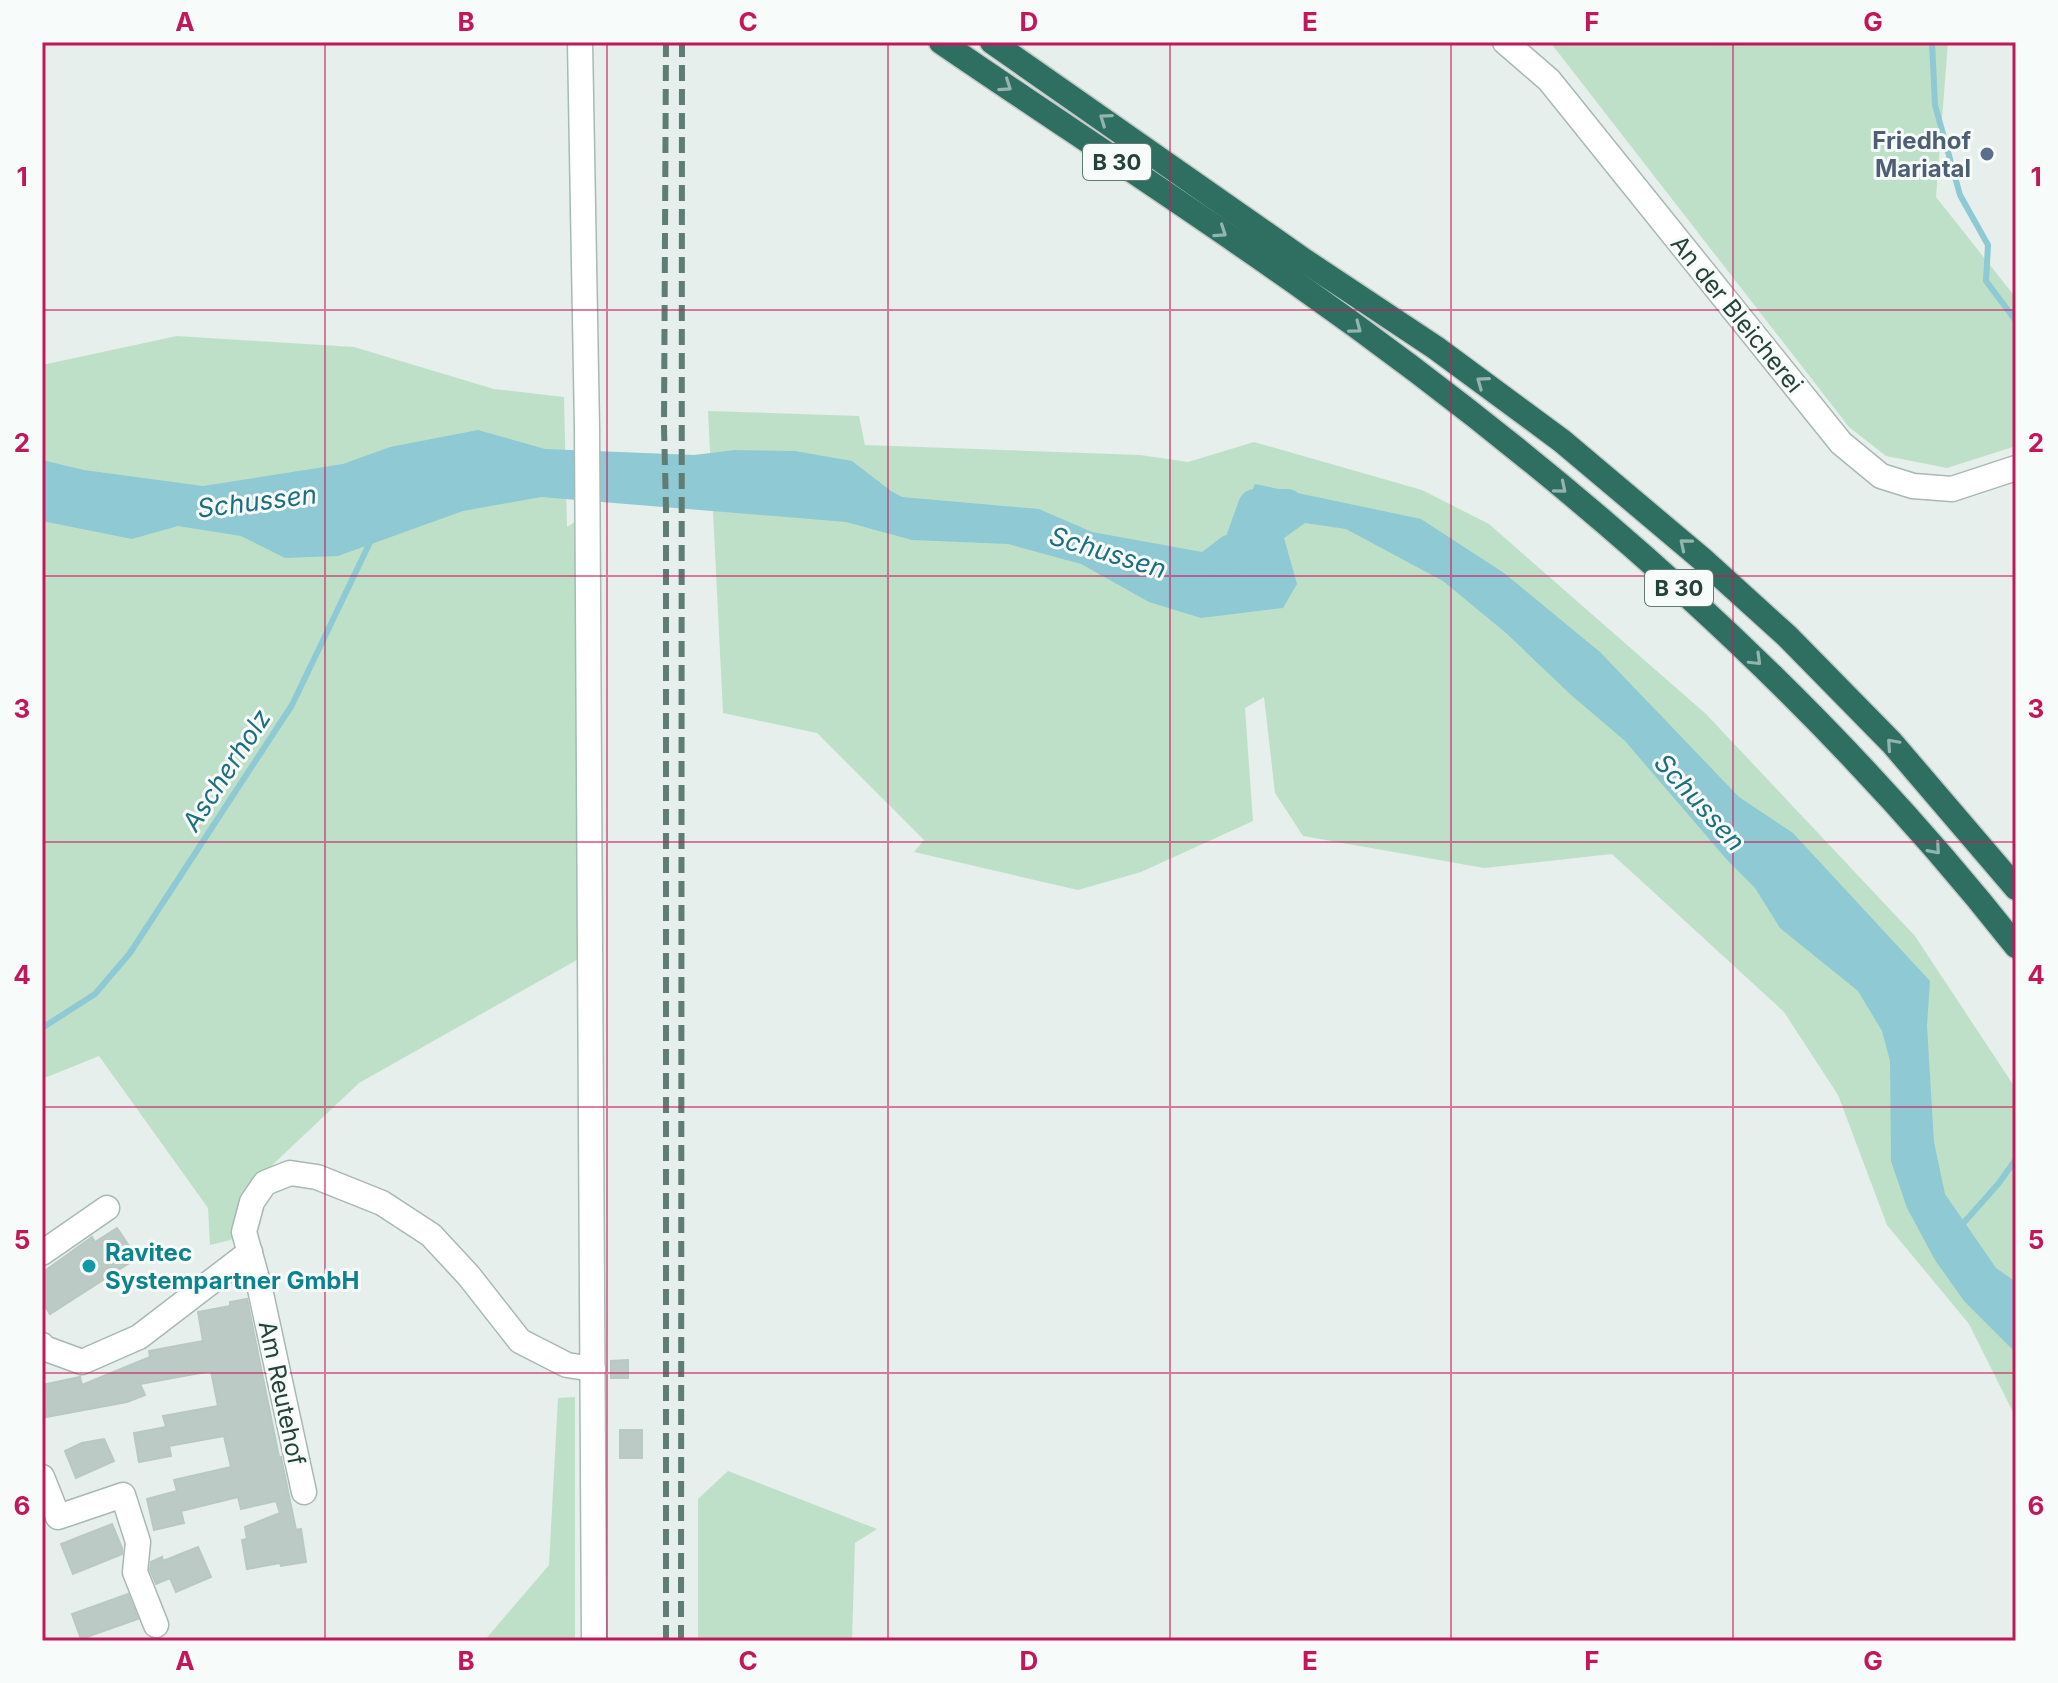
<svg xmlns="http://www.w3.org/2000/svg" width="2058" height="1683" viewBox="0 0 2058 1683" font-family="Inter,sans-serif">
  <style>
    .green { fill: #bfe0c8 }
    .water { fill: #8ec9d4 }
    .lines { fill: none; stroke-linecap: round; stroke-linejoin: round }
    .stream { stroke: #8ec9d4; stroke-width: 6 }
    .river { stroke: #8ec9d4; stroke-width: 34 }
    .building { fill: #bbcac4; stroke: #b8c9c2; stroke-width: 2 }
    .street-casing { stroke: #a8b8b2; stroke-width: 27 }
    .secondary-casing { stroke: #a4bbb3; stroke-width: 27 }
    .highway-casing { stroke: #c2cac8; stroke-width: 27 }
    .street { stroke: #fff; stroke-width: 24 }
    .secondary { stroke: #fff; stroke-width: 24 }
    .highway { stroke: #2f6f62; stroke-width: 24 }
    .rail { stroke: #5f7d75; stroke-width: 6; stroke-dasharray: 16 8; stroke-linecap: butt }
    .oneway { stroke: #93b5ae }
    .grid { fill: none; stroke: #c2185b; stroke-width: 2; stroke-opacity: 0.55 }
    .service-dot { fill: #5c6f8a; stroke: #f7fbf9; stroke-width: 3 }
    .culture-dot { fill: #0f9aa8; stroke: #f7fbf9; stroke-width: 3 }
    .labels { text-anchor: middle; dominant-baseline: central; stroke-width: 6; stroke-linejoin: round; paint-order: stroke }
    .shield { fill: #f7fbf9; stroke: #637a73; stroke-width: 2 }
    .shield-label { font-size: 22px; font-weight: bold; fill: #24423a }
    .service-label { font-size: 24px; font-weight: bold; fill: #4e5e75; stroke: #f7fbf9; text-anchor: end }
    .street-label { font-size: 24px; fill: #24423a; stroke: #f7fbf9 }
    .culture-label { font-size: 24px; font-weight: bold; fill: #0d838f; stroke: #f7fbf9; text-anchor: start }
    .water-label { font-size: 26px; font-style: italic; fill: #1c6f80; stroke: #f7fbf9 }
    .neatline { fill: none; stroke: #c2185b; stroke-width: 3 }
    .grid-label { font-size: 26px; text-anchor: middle; font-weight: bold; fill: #c2185b }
  </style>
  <rect width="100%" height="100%" fill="#e6efeb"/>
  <g class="green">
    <path d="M1550 42H1948L1936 197 2016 298V446L1947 468 1886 456 1849 427Z"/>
    <path d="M177 336 354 347 494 389 564 397 567 527 587 514 591 952 359 1083 266 1171 242 1197 231 1240 210 1245 208 1208 99 1056 42 1079V365Z"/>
    <path d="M708 411 859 416 865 445 1140 455 1188 462 1254 442 1422 490 1489 524 1706 714 1915 936 2016 1089V1418L1969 1324 1887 1225 1838 1095 1784 1012 1612 854 1484 868 1303 836 1275 793 1264 697 1245 708 1253 821 1141 872 1078 890 914 852 924 840 817 733 723 713Z"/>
    <path d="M575 1397V1641H484L549 1565 558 1398Z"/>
    <path d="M728 1471 877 1529 855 1543 852 1641H698V1499Z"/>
  </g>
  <path class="water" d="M478 430 545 449 694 455 735 450 795 451 852 461 891 491 902 497 1039 509 1092 532 1202 552 1223 536 1256 528 1246 506 1255 484 1421 519 1504 573 1600 652 1739 797 1793 833 1930 981 1927 1026 1934 1142 1945 1194 1996 1268 2016 1282V1353L1964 1301 1935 1260 1907 1208 1891 1161 1890 1061 1882 1031 1858 991 1780 928 1755 888 1728 861 1625 741 1570 694 1506 633 1443 581 1346 529 1305 523 1284 538 1297 584 1283 608 1201 618 1149 602 1081 564 1008 544 912 540 846 522 541 497 463 511 338 556 285 558 241 536 178 526 132 539 42 521V460L84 470 203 486 343 464 390 447Z"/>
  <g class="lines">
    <g class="stream">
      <path d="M1932 42 1935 105 1960 195 1988 245 1986 281 2016 321"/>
      <path d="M42 1028 95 994 130 953 292 705 373 536"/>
      <path d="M1960 1227 1999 1183 2016 1159"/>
    </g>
    <path class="river" d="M1220 562 1237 556 1255 506H1287"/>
  </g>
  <g class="building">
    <path d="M117 1228 137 1258 50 1314 42 1301V1273L92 1237 95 1242Z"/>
    <path d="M247 1299 279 1457H281L296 1530 301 1529 306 1562 281 1566 280 1563 247 1569 242 1540 247 1539 245 1527 280 1513 276 1501 241 1509 238 1497 181 1511 184 1523 154 1530 147 1499 177 1491 174 1480 231 1467 224 1436 169 1446 171 1456 139 1462 134 1433 166 1427 163 1416 218 1406 211 1371 140 1384 145 1395 127 1402 46 1417 42 1395V1385L80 1377 82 1385 150 1357 149 1351 203 1341 198 1312 230 1306V1302Z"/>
    <path d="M628 1360V1378H611V1361Z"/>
    <rect x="620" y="1430" width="22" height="28"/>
    <path d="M104 1439 114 1461 76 1478 65 1451 82 1443Z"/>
    <path d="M112 1524 122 1548V1554L73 1574 61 1544Z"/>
    <path d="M198 1547 211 1577 176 1592 170 1578 156 1584 150 1570 151 1562 162 1557 163 1561Z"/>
    <path d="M128 1594 138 1619 81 1639 72 1614Z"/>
  </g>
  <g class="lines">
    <defs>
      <g id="street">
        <path d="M1505 42 1549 80 1841 443 1881 476 1913 486 1952 489 2016 468"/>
        <path d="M42 1253 107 1208"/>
        <path d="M42 1345 44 1348 82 1362 139 1337 250 1252"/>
        <path d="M42 1477 58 1517 123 1495 138 1542 135 1572 156 1625"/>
        <path d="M304 1492 260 1289 244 1232 252 1202 265 1183 290 1173 317 1177 382 1203 431 1235 469 1276 520 1341 567 1365 593 1369"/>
      </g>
      <path id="secondary" d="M580 42 587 428 594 1641"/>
      <g id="highway">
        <path d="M941 42C1058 122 1177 199 1293 281 1559 468 1814 690 2016 946"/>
        <path d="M992 42 1305 261 1436 348 1562 441 1702 559 1787 636 1892 743 2016 888"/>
      </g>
    </defs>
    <use href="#street" class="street-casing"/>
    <use href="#secondary" class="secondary-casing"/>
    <use href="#highway" class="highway-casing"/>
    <use href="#street" class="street"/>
    <use href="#secondary" class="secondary"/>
    <use href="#highway" class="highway"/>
    <g class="rail">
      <path d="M666 1641V508L664 427 666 42"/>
      <path d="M681 1641 682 42"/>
    </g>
  </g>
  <defs><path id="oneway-chevron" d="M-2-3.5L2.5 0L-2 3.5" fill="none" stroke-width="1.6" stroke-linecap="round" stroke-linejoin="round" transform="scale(2)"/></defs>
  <g class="oneway">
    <use href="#oneway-chevron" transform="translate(1006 86) rotate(34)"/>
    <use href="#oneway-chevron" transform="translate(1105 119) rotate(-145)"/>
    <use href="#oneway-chevron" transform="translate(1221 232) rotate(34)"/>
    <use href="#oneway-chevron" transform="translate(1356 328) rotate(37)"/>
    <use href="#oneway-chevron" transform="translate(1482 382) rotate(-144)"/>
    <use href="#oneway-chevron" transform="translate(1561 488) rotate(40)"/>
    <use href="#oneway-chevron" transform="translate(1685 544) rotate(-140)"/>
    <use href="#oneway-chevron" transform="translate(1756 660) rotate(44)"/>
    <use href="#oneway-chevron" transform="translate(1892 744) rotate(-132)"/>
    <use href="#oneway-chevron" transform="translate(1935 849) rotate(49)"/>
  </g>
  <path class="grid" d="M325 42V1641M607 42V1641M888 42V1641M1170 42V1641M1451 42V1641M1733 42V1641M42 310H2016M42 576H2016M42 842H2016M42 1107H2016M42 1373H2016"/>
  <circle class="service-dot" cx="1987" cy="154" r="8"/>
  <circle class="culture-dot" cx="89" cy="1266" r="8"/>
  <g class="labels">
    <g class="shield">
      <rect x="1083" y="144" width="68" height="36" rx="6"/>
      <rect x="1645" y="570" width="68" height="36" rx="6"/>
    </g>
    <g class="shield-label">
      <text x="1117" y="162">B 30</text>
      <text x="1679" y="588">B 30</text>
    </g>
    <g class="service-label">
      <text x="1971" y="140">Friedhof<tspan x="1971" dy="28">Mariatal</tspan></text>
    </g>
    <g class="street-label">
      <text transform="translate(1737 314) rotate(51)">An der Bleicherei</text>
      <text transform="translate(282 1393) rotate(78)">Am Reutehof</text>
    </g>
    <g class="culture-label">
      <text x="105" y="1252">Ravitec<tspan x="105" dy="28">Systempartner GmbH</tspan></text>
    </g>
    <g class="water-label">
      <text transform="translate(257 501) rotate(-7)">Schussen</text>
      <text transform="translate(1108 552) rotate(17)">Schussen</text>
      <text transform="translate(226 770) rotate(-57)">Ascherholz</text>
      <text transform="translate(1700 802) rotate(48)">Schussen</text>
    </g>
  </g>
  <rect width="2058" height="1683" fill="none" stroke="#f7fbf9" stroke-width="88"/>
  <rect x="44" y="44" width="1970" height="1595" class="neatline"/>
  <g class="grid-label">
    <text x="185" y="31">A</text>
    <text x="466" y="31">B</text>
    <text x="748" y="31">C</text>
    <text x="1029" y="31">D</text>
    <text x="1310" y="31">E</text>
    <text x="1592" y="31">F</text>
    <text x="1873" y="31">G</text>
    <text x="22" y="186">1</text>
    <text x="2036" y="186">1</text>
    <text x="22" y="452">2</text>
    <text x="2036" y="452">2</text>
    <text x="22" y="718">3</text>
    <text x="2036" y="718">3</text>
    <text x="22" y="984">4</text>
    <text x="2036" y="984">4</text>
    <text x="22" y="1249">5</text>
    <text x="2036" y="1249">5</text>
    <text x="22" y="1515">6</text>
    <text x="2036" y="1515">6</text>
    <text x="185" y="1670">A</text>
    <text x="466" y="1670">B</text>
    <text x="748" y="1670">C</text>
    <text x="1029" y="1670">D</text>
    <text x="1310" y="1670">E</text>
    <text x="1592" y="1670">F</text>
    <text x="1873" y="1670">G</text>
  </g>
</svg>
